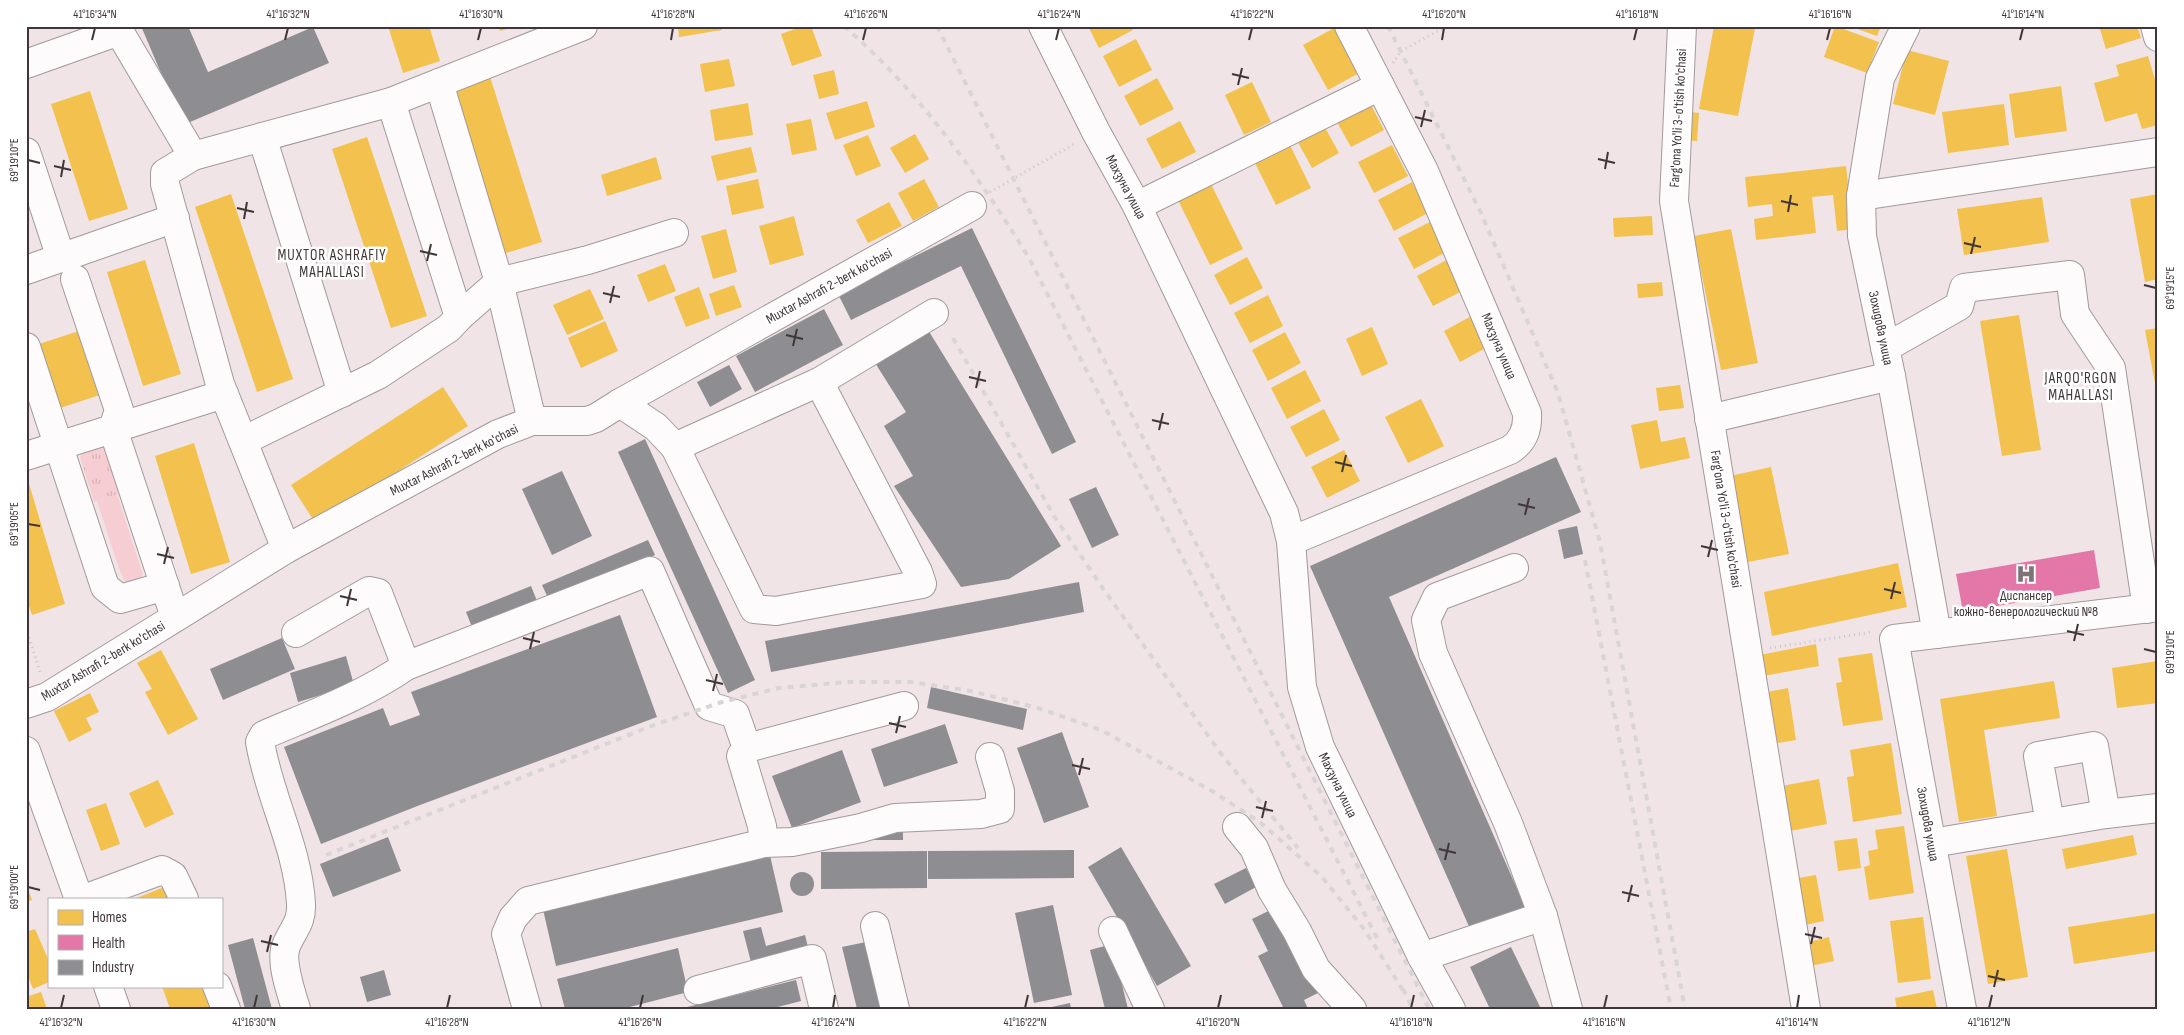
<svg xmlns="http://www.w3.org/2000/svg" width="2184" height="1035" viewBox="0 0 2184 1035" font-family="'Sofia Sans Condensed',sans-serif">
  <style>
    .grass { fill: #f7cdd4 }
    .park { fill: url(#park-tufts) }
    .homes { fill: #f2c14e }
    .health { fill: #e377a8 }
    .industry { fill: #8d8d92 }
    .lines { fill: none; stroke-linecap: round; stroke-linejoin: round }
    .minor-casing { stroke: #a2999b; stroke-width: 30 }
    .major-casing { stroke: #a2999b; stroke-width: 30 }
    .path { stroke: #cbc6c8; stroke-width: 3; stroke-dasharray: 1 4; stroke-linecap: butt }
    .minor { stroke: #fdfbfb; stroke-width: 28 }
    .major { stroke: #fdfbfb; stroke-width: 28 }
    .rail { stroke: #d9d5d6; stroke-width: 4; stroke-dasharray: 6 6; stroke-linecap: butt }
    .ticks { fill: none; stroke: #403638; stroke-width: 2 }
    .labels { text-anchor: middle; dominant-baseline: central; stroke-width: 5; stroke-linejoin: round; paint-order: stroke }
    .street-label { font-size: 14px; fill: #403638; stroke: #fff }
    .poi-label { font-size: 14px; fill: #403638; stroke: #fff }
    .neighbourhood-label { font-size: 15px; letter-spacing: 1px; fill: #403638; stroke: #fff }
    .neatline { fill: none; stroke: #403638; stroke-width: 2 }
    .ticks-label { font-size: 12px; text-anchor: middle; fill: #403638 }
  </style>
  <defs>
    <pattern id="park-tufts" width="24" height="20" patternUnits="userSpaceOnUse" patternTransform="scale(1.25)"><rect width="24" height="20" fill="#f7cdd4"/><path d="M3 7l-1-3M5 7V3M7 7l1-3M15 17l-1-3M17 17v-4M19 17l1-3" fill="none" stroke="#d5b1b7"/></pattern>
  </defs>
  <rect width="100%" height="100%" fill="#f0e4e6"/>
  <path class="grass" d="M117 494 143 575 138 582 130 584 124 580 118 566 97 501Z"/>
  <path class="park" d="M97 444 105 448 120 493 94 502 80 457 84 448Z"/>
  <g class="homes">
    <path d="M388 26H429L440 61 403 73Z"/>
    <path d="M499 26H514V27L500 31Z"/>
    <path d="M678 26H721L722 30 679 37Z"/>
    <path d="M803 26H811L822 56 792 66 781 34Z"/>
    <path d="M1088 26H1130L1133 30 1099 48Z"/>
    <path d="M1714 26 1755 28 1738 116 1699 109Z"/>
    <path d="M1835 26 1879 42 1867 73 1824 57Z"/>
    <path d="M1849 26H1881L1877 36Z"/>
    <path d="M2099 26H2137L2141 38 2106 49Z"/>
    <path d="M1336 27 1361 72 1328 90 1303 45Z"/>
    <path d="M1136 39 1152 70 1119 87 1103 56Z"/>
    <path d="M1907 50 1949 61 1935 115 1893 104Z"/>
    <path d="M2148 56 2158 90V125L2142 129 2137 113 2105 122 2094 83 2119 76 2116 65Z"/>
    <path d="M729 59 735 86 705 92 700 64Z"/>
    <path d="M487 67 542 242 503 254 448 79Z"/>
    <path d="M834 70 839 94 819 99 813 75Z"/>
    <path d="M1157 78 1174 109 1140 126 1124 96Z"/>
    <path d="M1252 82 1271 122 1244 135 1225 95Z"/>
    <path d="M2061 86 2067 131 2015 138 2009 94Z"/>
    <path d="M90 91 128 209 89 221 51 104Z"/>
    <path d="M1368 99 1384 130 1351 147 1334 117Z"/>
    <path d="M867 101 875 127 835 140 826 113Z"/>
    <path d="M748 103 753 135 715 141 710 110Z"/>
    <path d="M2004 104 2009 145 1948 153 1942 112Z"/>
    <path d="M1684 111 1699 113 1697 141 1681 140Z"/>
    <path d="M811 119 817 150 792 155 786 124Z"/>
    <path d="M1180 121 1196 152 1162 169 1146 139Z"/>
    <path d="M1322 122 1339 153 1312 168 1295 137Z"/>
    <path d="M915 134 929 159 905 173 890 148Z"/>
    <path d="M868 135 881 166 856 176 843 145Z"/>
    <path d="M367 137 427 316 391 328 332 149Z"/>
    <path d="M1287 139 1311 188 1276 205 1252 157Z"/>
    <path d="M1392 145 1408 176 1374 193 1358 162Z"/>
    <path d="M751 147 757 172 717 181 711 156Z"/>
    <path d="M656 157 662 179 607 196 601 175Z"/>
    <path d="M1846 166 1853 229 1837 231 1833 195 1812 197 1816 233 1756 240 1754 219 1773 216 1772 204 1748 207 1745 177Z"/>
    <path d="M758 179 764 208 732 215 726 186Z"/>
    <path d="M924 179 939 207 913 221 898 193Z"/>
    <path d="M1412 182 1428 213 1394 231 1378 200Z"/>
    <path d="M1211 184 1243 249 1210 265 1178 200Z"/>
    <path d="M231 194 293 379 257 392 195 207Z"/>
    <path d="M2158 194V279L2145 282 2130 199Z"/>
    <path d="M2042 197 2049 242 1964 255 1957 209Z"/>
    <path d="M889 202 902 226 868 243 856 220Z"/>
    <path d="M794 216 804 255 770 265 759 226Z"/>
    <path d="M1652 216 1653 235 1614 237 1613 218Z"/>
    <path d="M1432 221 1448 251 1414 269 1398 238Z"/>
    <path d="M726 229 737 272 713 279 701 236Z"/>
    <path d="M1731 229 1758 363 1721 370 1694 236Z"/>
    <path d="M1247 257 1263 288 1230 305 1214 275Z"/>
    <path d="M1450 258 1466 289 1433 306 1417 276Z"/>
    <path d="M145 260 181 374 143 386 107 272Z"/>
    <path d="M665 264 676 291 648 302 637 275Z"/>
    <path d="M1662 282 1663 296 1638 298 1637 284Z"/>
    <path d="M734 285 742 307 716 316 709 294Z"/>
    <path d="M699 287 710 318 686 327 674 297Z"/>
    <path d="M590 289 604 319 567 335 553 305Z"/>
    <path d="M1268 295 1283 326 1250 343 1234 313Z"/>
    <path d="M1477 313 1493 344 1460 362 1444 331Z"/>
    <path d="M2019 315 2041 450 2002 456 1980 321Z"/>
    <path d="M605 321 618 351 581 368 568 338Z"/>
    <path d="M1372 327 1388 364 1362 376 1346 339Z"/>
    <path d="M2158 328V394H2157L2145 330Z"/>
    <path d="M82 330 103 394 60 408 39 344Z"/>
    <path d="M1285 332 1301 363 1268 381 1252 350Z"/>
    <path d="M1305 370 1321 401 1287 419 1271 388Z"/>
    <path d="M1680 385 1684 408 1659 411 1656 388Z"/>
    <path d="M443 387 468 426 316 524 291 485Z"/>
    <path d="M1421 399 1444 446 1408 463 1385 417Z"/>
    <path d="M1324 409 1340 440 1306 457 1290 427Z"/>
    <path d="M1657 420 1661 442 1685 437 1690 458 1640 469 1631 425Z"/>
    <path d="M194 443 230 562 191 574 155 456Z"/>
    <path d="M1344 450 1360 481 1327 498 1311 467Z"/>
    <path d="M1771 467 1789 554 1748 562 1730 476Z"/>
    <path d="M27 477 65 604 32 615 26 597Z"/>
    <path d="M1898 563 1907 607 1772 636 1764 592Z"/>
    <path d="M1816 644 1819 666 1763 676 1760 655Z"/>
    <path d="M161 650 198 719 168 735 145 692 152 689 137 663Z"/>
    <path d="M1872 653 1883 720 1843 726 1836 683 1842 682 1838 658Z"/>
    <path d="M2158 661V703L2117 708 2112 668Z"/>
    <path d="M2054 681 2060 718 1984 730 1997 816 1959 822 1940 699Z"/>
    <path d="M1788 688 1796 740 1771 744 1762 693Z"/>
    <path d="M90 693 99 712 86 718 92 730 69 742 54 711Z"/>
    <path d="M1891 743 1902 814 1853 822 1847 777 1854 776 1850 750Z"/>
    <path d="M1819 779 1827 824 1790 831 1782 786Z"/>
    <path d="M158 780 174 814 145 828 129 793Z"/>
    <path d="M106 803 120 844 101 851 86 810Z"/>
    <path d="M1904 826 1914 893 1869 900 1864 867 1870 865 1868 851 1878 849 1875 830Z"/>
    <path d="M2133 835 2137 855 2066 869 2062 849Z"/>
    <path d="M1857 838 1861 868 1838 871 1834 841Z"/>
    <path d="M2007 849 2028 977 1988 984 1966 856Z"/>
    <path d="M1816 875 1824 921 1805 925 1798 878Z"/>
    <path d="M26 884 32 900 26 902Z"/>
    <path d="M172 884 177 899H134Z"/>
    <path d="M2158 913V951L2074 964 2068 927Z"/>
    <path d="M1923 917 1931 979 1898 983 1890 921Z"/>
    <path d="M35 929 49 961V982L33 989 26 971V932Z"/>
    <path d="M1829 937 1834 961 1810 966 1805 943Z"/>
    <path d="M162 986H210L217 1004 204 1009H170Z"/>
    <path d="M1933 990 1937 1009H1897L1895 998Z"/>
    <path d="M41 992 47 1009H30L26 997Z"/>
  </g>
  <path class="health" d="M2094 550 2100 588 1963 612 1956 574Z"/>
  <g class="industry">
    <path d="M141 26H188L208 72 313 27 329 63 183 125Z"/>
    <path d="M972 228 1076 442 1052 454 961 266 851 320 838 294Z"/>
    <path d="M824 309 843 345 755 392 736 356Z"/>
    <path d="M925 325 1061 546 1009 579 961 587 894 486 913 476 884 426 906 412 872 358Z"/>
    <path d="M729 365 742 389 710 407 697 382Z"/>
    <path d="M645 439 755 680 728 693 618 452Z"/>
    <path d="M1556 457 1581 512 1389 597 1525 907 1471 931 1310 566Z"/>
    <path d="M562 471 592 536 552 555 522 489Z"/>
    <path d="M1096 487 1119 535 1092 548 1069 499Z"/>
    <path d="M1577 526 1583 554 1564 559 1558 530Z"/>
    <path d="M648 540 655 555 549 600 542 585Z"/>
    <path d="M1079 582 1084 612 771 672 765 641Z"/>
    <path d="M531 586 539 606 474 632 466 612Z"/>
    <path d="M620 615 657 717 420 805 321 844 284 747 383 708 390 726 420 715 411 692Z"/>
    <path d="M282 638 295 669 223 700 210 669Z"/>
    <path d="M346 656 354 685 298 702 290 673Z"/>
    <path d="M931 687 1027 709 1023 730 927 708Z"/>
    <path d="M945 724 958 763 884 787 871 749Z"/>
    <path d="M1062 732 1089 807 1044 823 1017 748Z"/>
    <path d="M842 750 861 802 792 828 772 776Z"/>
    <rect x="874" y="824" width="29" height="16"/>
    <path d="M388 837 401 871 333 897 320 864Z"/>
    <path d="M1121 847 1191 966 1157 986 1088 867Z"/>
    <path d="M1074 850V878L928 879V851Z"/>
    <path d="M769 851 783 912 556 966 542 905Z"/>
    <path d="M927 851V888L821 889V852Z"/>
    <path d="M1246 868 1256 887 1225 904 1214 884Z"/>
    <circle cx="802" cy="884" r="12"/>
    <path d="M1053 905 1072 995 1034 1003 1015 913Z"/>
    <path d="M1279 906 1320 992 1304 1000 1308 1009H1284L1258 956 1268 951 1252 919Z"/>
    <path d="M761 927 766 946 805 935 810 955 753 970 743 931Z"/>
    <path d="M253 938 272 1009H245L228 945Z"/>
    <path d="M871 941 887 1009H857L842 947Z"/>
    <path d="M1112 944 1128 1009H1105L1090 950Z"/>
    <path d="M1511 947 1541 1009H1490L1470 967Z"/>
    <path d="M678 948 688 992 622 1009H565L557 979Z"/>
    <path d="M384 970 391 995 367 1002 360 977Z"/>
    <path d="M796 980 801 1001 770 1009H679Z"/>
    <path d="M1070 1003 1071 1009H1047V1008Z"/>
  </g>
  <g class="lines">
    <defs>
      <g id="minor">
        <path d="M1043 26 1096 132 1137 206 1284 513 1291 541 1302 687 1320 747 1422 957 1451 1009"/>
        <path d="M1682 26 1674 201 1806 1009"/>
        <path d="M1906 26 1880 78 1861 196 1862 236 1891 376 1937 634"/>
        <path d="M2155 26 2158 37"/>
        <path d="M26 64 119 31 193 156 391 102 583 26"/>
        <path d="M439 83 499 282 532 421"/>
        <path d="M391 102 459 317 499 282 588 260 674 233"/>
        <path d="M262 137 342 393"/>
        <path d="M26 152 61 258"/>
        <path d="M193 156 165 173V184L220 384 286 549"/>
        <path d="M1861 196 2158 152"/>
        <path d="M1137 206 1380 86"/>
        <path d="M26 270 175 218"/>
        <path d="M75 279 119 410 113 429 175 617"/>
        <path d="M26 347 105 587 120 599 165 586"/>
        <path d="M1885 348 1959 306 1964 288 2070 275 2075 314 2111 368 2147 609"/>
        <path d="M620 403 656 427 675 447 754 609 776 611 922 584 918 572 819 382"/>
        <path d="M1709 419 1891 376"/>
        <path d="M243 441 378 375 449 328 459 317"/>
        <path d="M675 447 819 382 934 313"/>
        <path d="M26 456 224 394"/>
        <path d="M1291 541 1510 450C1524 441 1528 428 1527 413L1424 171 1349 26"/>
        <path d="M1514 568 1437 597 1426 620 1433 653 1508 823 1543 916 1568 1009"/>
        <path d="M296 633 369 591 378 593 406 666 650 571 709 706 735 714 747 748"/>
        <path d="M26 704 47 697 286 549 498 434 532 421H587L596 418 620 403 972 206"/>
        <path d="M2050 823 2038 756 2094 746 2106 814"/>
        <path d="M1237 827 1254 848 1272 890 1297 931 1316 969 1352 1009"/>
        <path d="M764 843 792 842 861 828 895 818 981 814 1000 809V791L990 757"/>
        <path d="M1932 843 2106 814 2158 808"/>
        <path d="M84 899 162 870 173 876 184 899"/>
        <path d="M875 926 895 1009"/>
        <path d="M1113 931 1150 1009"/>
        <path d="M1422 957 1543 916"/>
        <path d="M217 986 226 1009"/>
        <path d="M698 990 812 959 824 1009"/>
        <path d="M296 1009C291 992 280 962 286 946 293 929 302 923 301 904 298 847 269 797 260 742L264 735C313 714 363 696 406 666"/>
        <path d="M527 1009 506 934 513 918 528 901 764 843 762 826 741 756 747 748 904 706"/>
        <path d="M1962 1009 1894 639 2158 607"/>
      </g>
      <g id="major">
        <path d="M26 751 79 899"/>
        <path d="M108 986 116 1009"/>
      </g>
    </defs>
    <use href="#minor" class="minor-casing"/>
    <use href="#major" class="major-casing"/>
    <g class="path">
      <path d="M1393 63 1401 51 1447 26"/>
      <path d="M990 192 1076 143"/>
      <path d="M26 628 41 675"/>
      <path d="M1770 648 1872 632"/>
    </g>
    <use href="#minor" class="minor"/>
    <use href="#major" class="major"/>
    <g class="rail">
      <path d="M844 26C919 91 977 174 1029 258L1377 938"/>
      <path d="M937 26 1429 1009"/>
      <path d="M1388 26 1481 213 1558 393 1600 542 1685 1009"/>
      <path d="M953 338 1054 516 1104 590 1222 755 1298 848"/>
      <path d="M1585 560 1671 1009"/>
      <path d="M326 855 654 725 722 702 779 688 848 682H911L971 691 1038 708 1101 730 1212 791 1261 823 1322 877 1364 929 1406 995"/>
      <path d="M1403 989 1413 1009"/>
    </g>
  </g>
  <path class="ticks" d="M92 40 95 28M285 40 288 28M478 40 481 28M671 40 673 28M863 40 866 28M1056 40 1059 28M1249 40 1252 28M1442 40 1444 28M1634 40 1637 28M1827 40 1830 28M2020 40 2023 28M1232 74 1249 78M1238 85 1242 68M1415 117 1432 121M1421 127 1425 110M1598 159 1615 163M28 160 40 163M54 166 71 170M1605 169 1608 152M61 177 64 160M1781 201 1798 205M237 208 254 212M1788 212 1791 195M244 219 247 202M1964 243 1981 247M420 251 437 255M1971 254 1975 237M427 261 431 244M2144 285 2156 288M603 293 620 297M610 303 614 286M786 335 803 339M793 346 797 329M969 377 986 381M976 388 980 371M1152 420 1169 424M1159 430 1163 413M1335 462 1352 466M1342 472 1346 455M1518 504 1535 508M1525 515 1529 498M28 524 40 526M1701 546 1718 550M157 554 174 558M1708 557 1712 540M164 564 168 547M1884 589 1901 593M340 596 357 600M1891 599 1895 582M347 606 351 589M2067 631 2084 635M523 638 540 642M2074 641 2078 624M530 649 534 632M2144 649 2156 652M706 680 723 684M713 691 717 674M889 723 906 727M896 733 900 716M1072 765 1090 769M1079 775 1083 758M1256 807 1273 811M1262 818 1266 801M1439 849 1456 853M1445 860 1449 843M28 887 40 890M1622 892 1639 896M1628 902 1632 885M1805 934 1822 938M261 941 278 945M1811 944 1815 927M267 952 271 935M1988 976 2005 980M1994 987 1998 970M61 1008 64 995M254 1008 257 995M447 1008 450 995M640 1008 643 995M833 1008 835 995M1025 1008 1028 995M1218 1008 1221 995M1411 1008 1414 995M1604 1008 1607 995M1797 1008 1799 995M1989 1008 1992 995"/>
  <defs>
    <symbol id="hospital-bare" viewBox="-9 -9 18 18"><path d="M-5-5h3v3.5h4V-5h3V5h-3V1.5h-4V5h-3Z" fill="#7e7375" stroke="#fff" stroke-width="2.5" paint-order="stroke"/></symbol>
  </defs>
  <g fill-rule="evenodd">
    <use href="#hospital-bare" x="2012" y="560" width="28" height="28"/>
  </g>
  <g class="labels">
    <g class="street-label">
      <text transform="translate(1678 118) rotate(-87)">Farg'ona Yo'li 3-o'tish ko'chasi</text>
      <text transform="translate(1126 187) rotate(62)">Махзуна улица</text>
      <text transform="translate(829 286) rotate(-29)">Muxtar Ashrafi 2-berk ko'chasi</text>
      <text transform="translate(1881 328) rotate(78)">Зохидова улица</text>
      <text transform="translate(1499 346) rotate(67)">Махзуна улица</text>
      <text transform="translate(454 460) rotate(-27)">Muxtar Ashrafi 2-berk ko'chasi</text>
      <text transform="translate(1726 519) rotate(81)">Farg'ona Yo'li 3-o'tish ko'chasi</text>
      <text transform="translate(103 661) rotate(-31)">Muxtar Ashrafi 2-berk ko'chasi</text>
      <text transform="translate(1338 785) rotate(64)">Махзуна улица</text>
      <text transform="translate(1928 824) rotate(80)">Зохидова улица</text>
    </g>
    <g class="poi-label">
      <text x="2026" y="595">Диспансер<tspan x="2026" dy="16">кожно-венерологический №8</tspan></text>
    </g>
    <g class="neighbourhood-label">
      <text x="332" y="255">MUXTOR ASHRAFIY<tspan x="332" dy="17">MAHALLASI</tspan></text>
      <text x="2081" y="378">JARQO'RGON<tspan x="2081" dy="17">MAHALLASI</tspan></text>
    </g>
  </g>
  <rect width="2184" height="1035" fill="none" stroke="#ffffff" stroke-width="55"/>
  <rect x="48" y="898" width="175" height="90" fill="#ffffff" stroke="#b3afaf"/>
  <rect x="58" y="910" width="25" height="15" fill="#f2c14e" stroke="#b3afaf"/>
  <text x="92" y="922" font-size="15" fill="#403638">Homes</text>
  <rect x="58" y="935" width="25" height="15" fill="#e377a8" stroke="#b3afaf"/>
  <text x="92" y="948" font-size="15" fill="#403638">Health</text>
  <rect x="58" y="960" width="25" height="15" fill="#8d8d92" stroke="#b3afaf"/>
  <text x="92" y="972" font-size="15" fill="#403638">Industry</text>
  <rect x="28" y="28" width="2128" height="980" class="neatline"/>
  <g class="ticks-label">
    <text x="95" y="18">41°16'34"N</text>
    <text x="288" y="18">41°16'32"N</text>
    <text x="481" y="18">41°16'30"N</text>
    <text x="673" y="18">41°16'28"N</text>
    <text x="866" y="18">41°16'26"N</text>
    <text x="1059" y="18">41°16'24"N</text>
    <text x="1252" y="18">41°16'22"N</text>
    <text x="1444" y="18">41°16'20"N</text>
    <text x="1637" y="18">41°16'18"N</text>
    <text x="1830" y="18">41°16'16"N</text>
    <text x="2023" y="18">41°16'14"N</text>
    <text transform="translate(14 160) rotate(-90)" y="4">69°19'10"E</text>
    <text transform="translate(2170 288) rotate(-90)" y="4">69°19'15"E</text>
    <text transform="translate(14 524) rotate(-90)" y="4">69°19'05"E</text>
    <text transform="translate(2170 652) rotate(-90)" y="4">69°19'10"E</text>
    <text transform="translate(14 887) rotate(-90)" y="4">69°19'00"E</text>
    <text x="61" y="1026">41°16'32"N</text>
    <text x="254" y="1026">41°16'30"N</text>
    <text x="447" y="1026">41°16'28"N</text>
    <text x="640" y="1026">41°16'26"N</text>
    <text x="833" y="1026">41°16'24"N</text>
    <text x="1025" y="1026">41°16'22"N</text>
    <text x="1218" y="1026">41°16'20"N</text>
    <text x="1411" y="1026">41°16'18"N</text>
    <text x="1604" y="1026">41°16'16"N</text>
    <text x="1797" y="1026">41°16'14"N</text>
    <text x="1989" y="1026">41°16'12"N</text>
  </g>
</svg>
